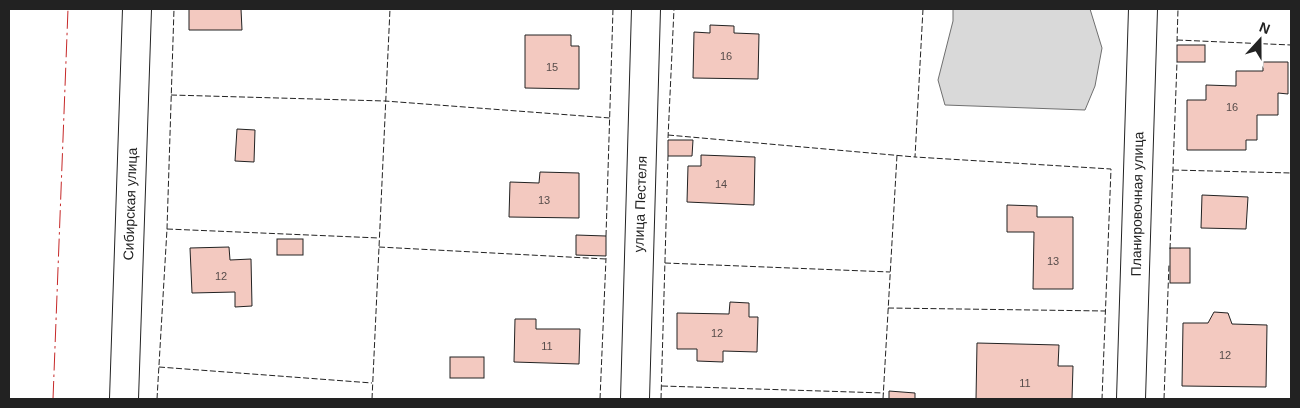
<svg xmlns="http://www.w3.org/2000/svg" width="1300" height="408" viewBox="0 0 1300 408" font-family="Helvetica,sans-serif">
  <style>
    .water { fill: #d9d9d9; stroke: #6f6f6f }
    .building { fill: #f3c9c0; stroke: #222 }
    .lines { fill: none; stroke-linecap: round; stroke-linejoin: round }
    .minor-casing { stroke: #222; stroke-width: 30 }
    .minor { stroke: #fff; stroke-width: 28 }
    .fence { stroke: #222; stroke-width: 1; stroke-dasharray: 6 2.5; stroke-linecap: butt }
    .power { stroke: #c62828; stroke-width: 1; stroke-dasharray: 18 4 2.5 4; stroke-linecap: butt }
    .labels { text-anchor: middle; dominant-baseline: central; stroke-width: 4; stroke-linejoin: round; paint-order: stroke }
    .number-label { font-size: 11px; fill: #564c4a }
    .street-label { font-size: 14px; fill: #222; stroke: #fff }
  </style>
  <rect width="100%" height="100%" fill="#fff"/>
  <path class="water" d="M953 9H1090L1102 48 1095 86 1085 110 945 105 938 80 953 21Z"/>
  <g class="building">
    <path d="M189 9H241L242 30H189Z"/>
    <path d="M710 25 734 26V33L759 34 758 79 693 78 694 32 710 33Z"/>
    <path d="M525 35H571V46H579V89L525 88Z"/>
    <rect x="1177" y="45" width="28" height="17"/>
    <path d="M1263 62H1288V94L1278 93V115H1257V140H1246V150H1187V100H1206V85L1236 86V71H1263Z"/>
    <path d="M237 129 255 130 254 162 235 161Z"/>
    <path d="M668 140H693L692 156H668Z"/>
    <path d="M701 155 755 157 754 205 687 202 688 166H701Z"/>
    <path d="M540 172 579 173V218L509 217 510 182 539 183Z"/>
    <path d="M1202 195 1248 197 1246 229 1201 228Z"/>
    <path d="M1007 205 1037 206V217H1073V289H1033L1034 232H1007Z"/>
    <path d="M576 235 606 236V256L576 255Z"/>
    <rect x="277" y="239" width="26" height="16"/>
    <path d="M229 247 230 260 251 259 252 306 235 307V292L192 293 190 248Z"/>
    <rect x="1170" y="248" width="20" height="35"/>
    <path d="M730 302 749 303V317H758L757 352 723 351V362L697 361V349H677V313L729 314Z"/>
    <path d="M1214 312 1228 313 1232 324 1267 325 1266 387 1182 386 1183 323H1208Z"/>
    <path d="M515 319H536V329H580L579 364 514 362Z"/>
    <path d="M977 343 1059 345 1058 366H1073L1072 399H976Z"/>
    <rect x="450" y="357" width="34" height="21"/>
    <path d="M889 391 915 393V399H889Z"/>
  </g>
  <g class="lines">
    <defs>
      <g id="minor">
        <path d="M124 399 137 9"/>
        <path d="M635 399 646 9"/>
        <path d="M1131 399 1143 9"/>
      </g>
    </defs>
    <use href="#minor" class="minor-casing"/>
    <use href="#minor" class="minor"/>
    <g class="fence">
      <path d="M923 9 915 157 1111 169 1102 399"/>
      <path d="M1177 40 1291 45"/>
      <path d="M1177 42 1178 9"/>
      <path d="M171 95 385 101 610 118"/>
      <path d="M668 135 915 157"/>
      <path d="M668 138 674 9"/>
      <path d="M1173 170 1291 173"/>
      <path d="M167 229 379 238"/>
      <path d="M606 236 613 9"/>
      <path d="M379 247 606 259"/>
      <path d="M1170 249 1177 62"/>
      <path d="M665 263 890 272"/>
      <path d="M888 308 1105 311"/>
      <path d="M159 367 372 383"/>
      <path d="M662 386 884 393"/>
      <path d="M157 399 167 229 174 9"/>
      <path d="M372 399 390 9"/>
      <path d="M600 399 606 258"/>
      <path d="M661 399 668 156"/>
      <path d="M883 399 897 155"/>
      <path d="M1164 399 1169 264"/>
    </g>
    <path class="power" d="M53 399 68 9"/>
  </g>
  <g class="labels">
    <g class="number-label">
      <text x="726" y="56">16</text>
      <text x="552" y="67">15</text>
      <text x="1232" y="107">16</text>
      <text x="721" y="184">14</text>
      <text x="544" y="200">13</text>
      <text x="1053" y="261">13</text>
      <text x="221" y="276">12</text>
      <text x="717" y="333">12</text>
      <text x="547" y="346">11</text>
      <text x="1225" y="355">12</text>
      <text x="1025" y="383">11</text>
    </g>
    <g class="street-label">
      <text transform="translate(130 204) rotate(-88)">Сибирская улица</text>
      <text transform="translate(640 204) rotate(-88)">улица Пестеля</text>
      <text transform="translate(1137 204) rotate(-89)">Планировочная улица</text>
    </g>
  </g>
  <rect width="1300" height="408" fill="none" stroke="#222222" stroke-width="20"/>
  <g transform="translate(1260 40) rotate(21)" stroke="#ffffff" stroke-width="4" paint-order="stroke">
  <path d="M0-4L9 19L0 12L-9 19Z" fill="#222222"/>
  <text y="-8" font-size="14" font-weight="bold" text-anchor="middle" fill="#222222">N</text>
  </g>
</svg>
